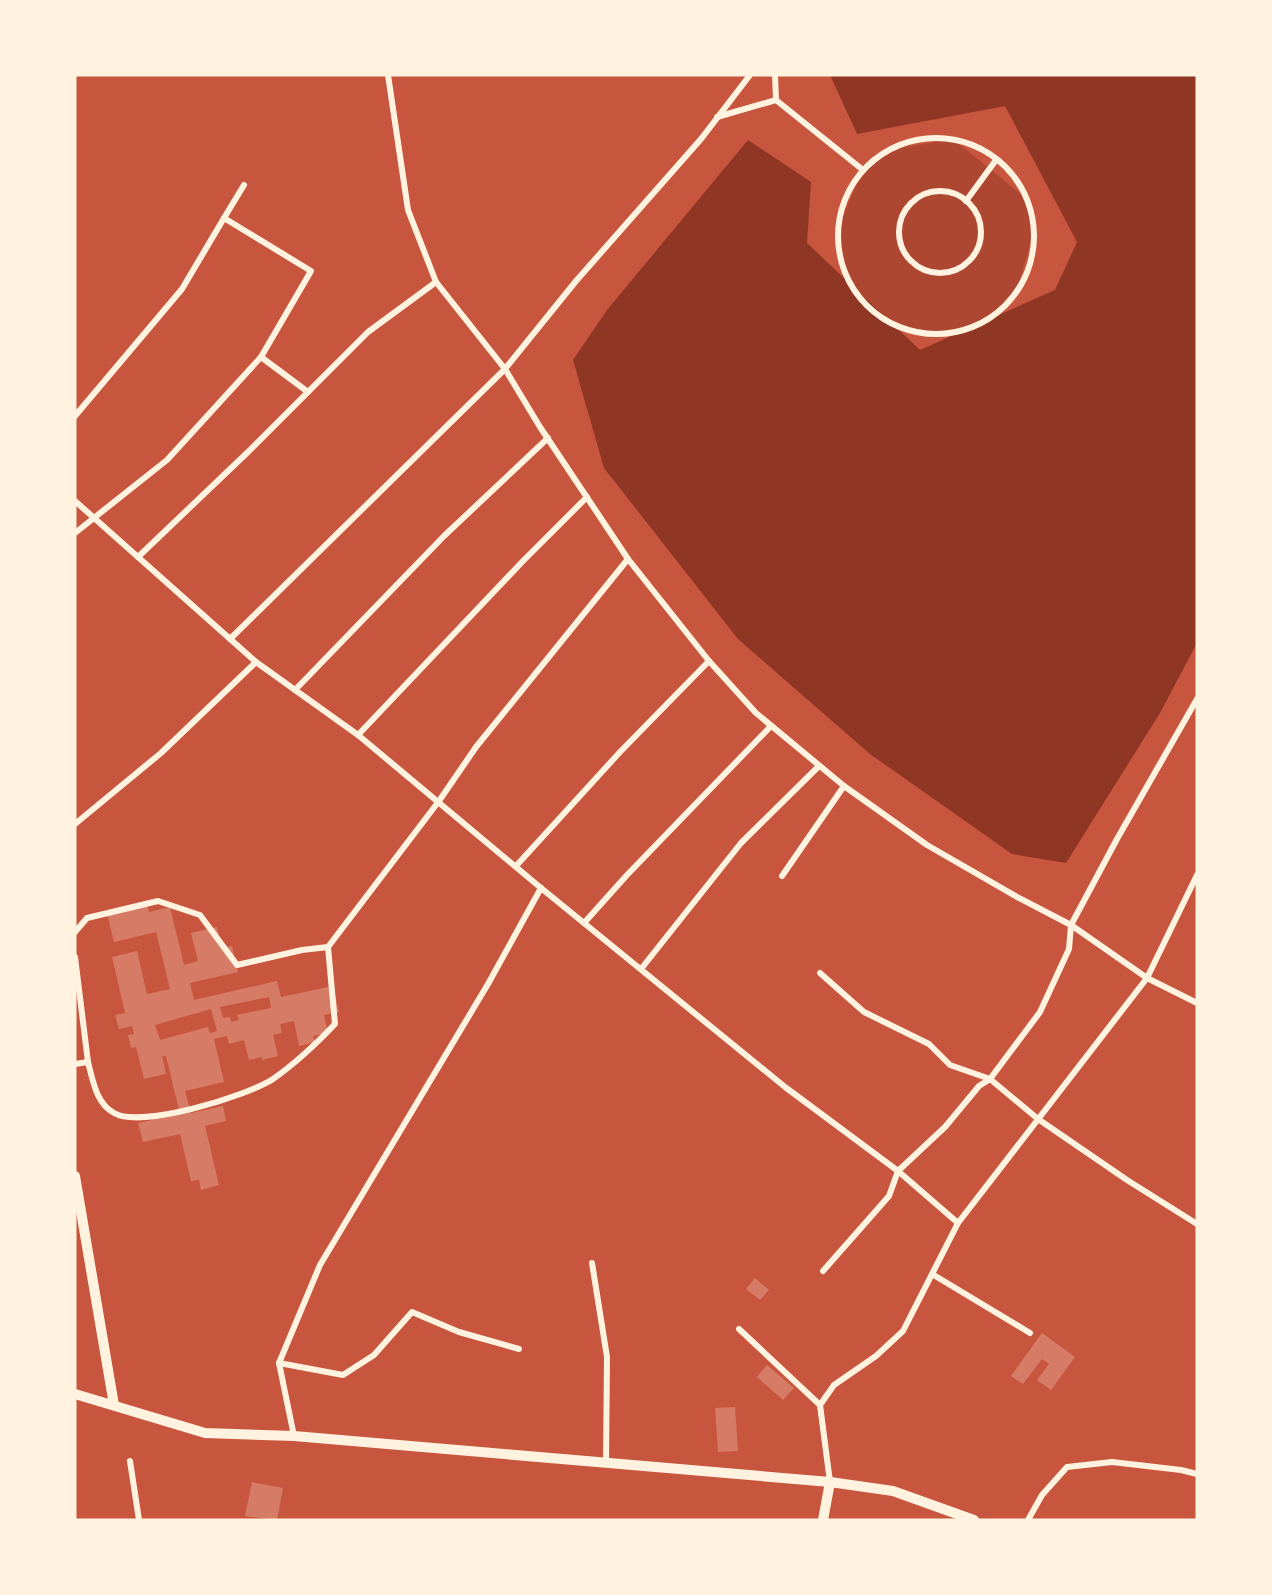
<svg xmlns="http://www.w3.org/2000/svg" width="1272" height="1595" viewBox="0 0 1272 1595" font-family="'Exo 2',sans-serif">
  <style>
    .green { fill: #ae4732 }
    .water { fill: #8f3625 }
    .building { fill: #d67c66; fill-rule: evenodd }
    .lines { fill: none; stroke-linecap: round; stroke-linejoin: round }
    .minor { stroke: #fff3e0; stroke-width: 6 }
    .primary { stroke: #fff3e0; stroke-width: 10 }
    .trunk { stroke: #fff3e0; stroke-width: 10 }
  </style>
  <rect width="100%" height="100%" fill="#c8553d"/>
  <path class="green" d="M953 139 1027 199 1034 231 1016 293 994 316 965 330 934 334 902 328 874 313 853 289 840 259 838 228 863 170 888 150Z"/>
  <path class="water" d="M830 75H1197V643L1160 713 1066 863 1012 854 870 754 738 639 604 468 573 360 607 310 748 140 811 182 807 243 920 350 1055 290 1077 242 1005 106 857 134Z"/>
  <g class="building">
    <path d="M147 904 149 912 170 907 184 965 198 961 191 933 217 927 222 948 232 946 238 972 190 983 194 1000 277 981 281 997 333 986 339 1012 324 1015 328 1033 313 1036 315 1042 299 1046 294 1021 280 1024 282 1033 273 1035 278 1056 262 1060V1057L249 1060 244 1040 229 1044 227 1036 214 1039 224 1082 185 1091 191 1113 223 1106 226 1121 205 1126 219 1185 201 1190 199 1180 191 1181 180 1134 143 1142 138 1123 180 1114 166 1056H162L166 1074 144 1079 136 1047 131 1048 128 1035 134 1034 132 1026 119 1029 115 1015 125 1013 112 957 137 951 147 994 170 989 156 932 114 942 107 913ZM269 997 271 1008 237 1015 239 1020 231 1022 230 1017 223 1018 220 1007ZM211 1009 217 1031 210 1033 208 1027 160 1040 155 1025Z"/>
    <path d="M755 1278 769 1290 760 1300 746 1289Z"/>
    <path d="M1042 1333 1075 1357 1051 1390 1037 1380 1049 1364 1042 1359 1023 1384 1011 1376Z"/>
    <path d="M767 1365 794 1388 783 1400 757 1377Z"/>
    <path d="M735 1407 738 1451 718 1452 715 1408Z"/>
    <path d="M252 1482 283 1488 277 1520 245 1516Z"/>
  </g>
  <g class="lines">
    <g class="minor">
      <path d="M750 75 701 139 576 281 505 369 540 427 628 559 709 661 756 713 844 786 927 845 1017 897 1071 925 1117 839 1197 699"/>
      <path d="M775 75 776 100"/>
      <path d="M717 117 776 100 863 170"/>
      <circle cx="936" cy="236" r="98"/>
      <circle cx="940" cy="232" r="41"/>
      <path d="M966 201 996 160"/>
      <path d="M224 218 244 185"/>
      <path d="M261 357 308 392"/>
      <path d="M75 416 182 289 224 218 311 271 261 357 167 460 75 533"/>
      <path d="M75 501 256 662 358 735 541 888 785 1087 898 1171 958 1223 1147 978 1197 875"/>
      <path d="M138 557 249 451 368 332 436 282"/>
      <path d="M230 639 505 369 436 282 408 210 388 75"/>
      <path d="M295 690 444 536 548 438"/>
      <path d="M358 735 523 561 587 497"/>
      <path d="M75 824 161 753 256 662"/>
      <path d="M516 866 620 752 709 661"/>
      <path d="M782 876 844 786"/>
      <path d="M584 923 627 875 771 726"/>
      <path d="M75 932 87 918 158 901 200 915 237 965 302 950 328 947 439 801 476 747 628 559"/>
      <path d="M75 957 88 1062 75 1064"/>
      <path d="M641 969 741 843 819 766"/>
      <path d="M820 973 864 1012 929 1044 950 1065 990 1079 1038 1119 1127 1180 1197 1224"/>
      <path d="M88 1062C93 1081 96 1103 114 1113 141 1129 247 1096 273 1079 296 1063 316 1044 335 1024L328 947"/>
      <path d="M592 1263 607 1357 606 1463"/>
      <path d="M823 1271 889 1196 898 1171 945 1127 979 1086 990 1079 1040 1012 1069 949 1071 925 1147 978 1197 1003"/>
      <path d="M932 1274 1030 1333"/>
      <path d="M739 1329 820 1405"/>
      <path d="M279 1363 343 1375 374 1355 412 1312 459 1332 519 1349"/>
      <path d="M294 1436 279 1363 320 1265 488 984 541 888"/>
      <path d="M130 1461 139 1520"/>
      <path d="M830 1482 820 1405 834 1385 876 1356 903 1331 958 1223"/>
      <path d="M1028 1520 1042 1495 1067 1467 1112 1462 1181 1470 1197 1474"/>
    </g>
    <g class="primary">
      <path d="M75 1176 114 1405"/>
      <path d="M823 1520 830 1482"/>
    </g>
    <path class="trunk" d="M75 1394 205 1433 294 1436 830 1482 893 1491 974 1520"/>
  </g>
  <rect width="1272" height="1595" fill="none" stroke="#fff3e0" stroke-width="153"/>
</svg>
